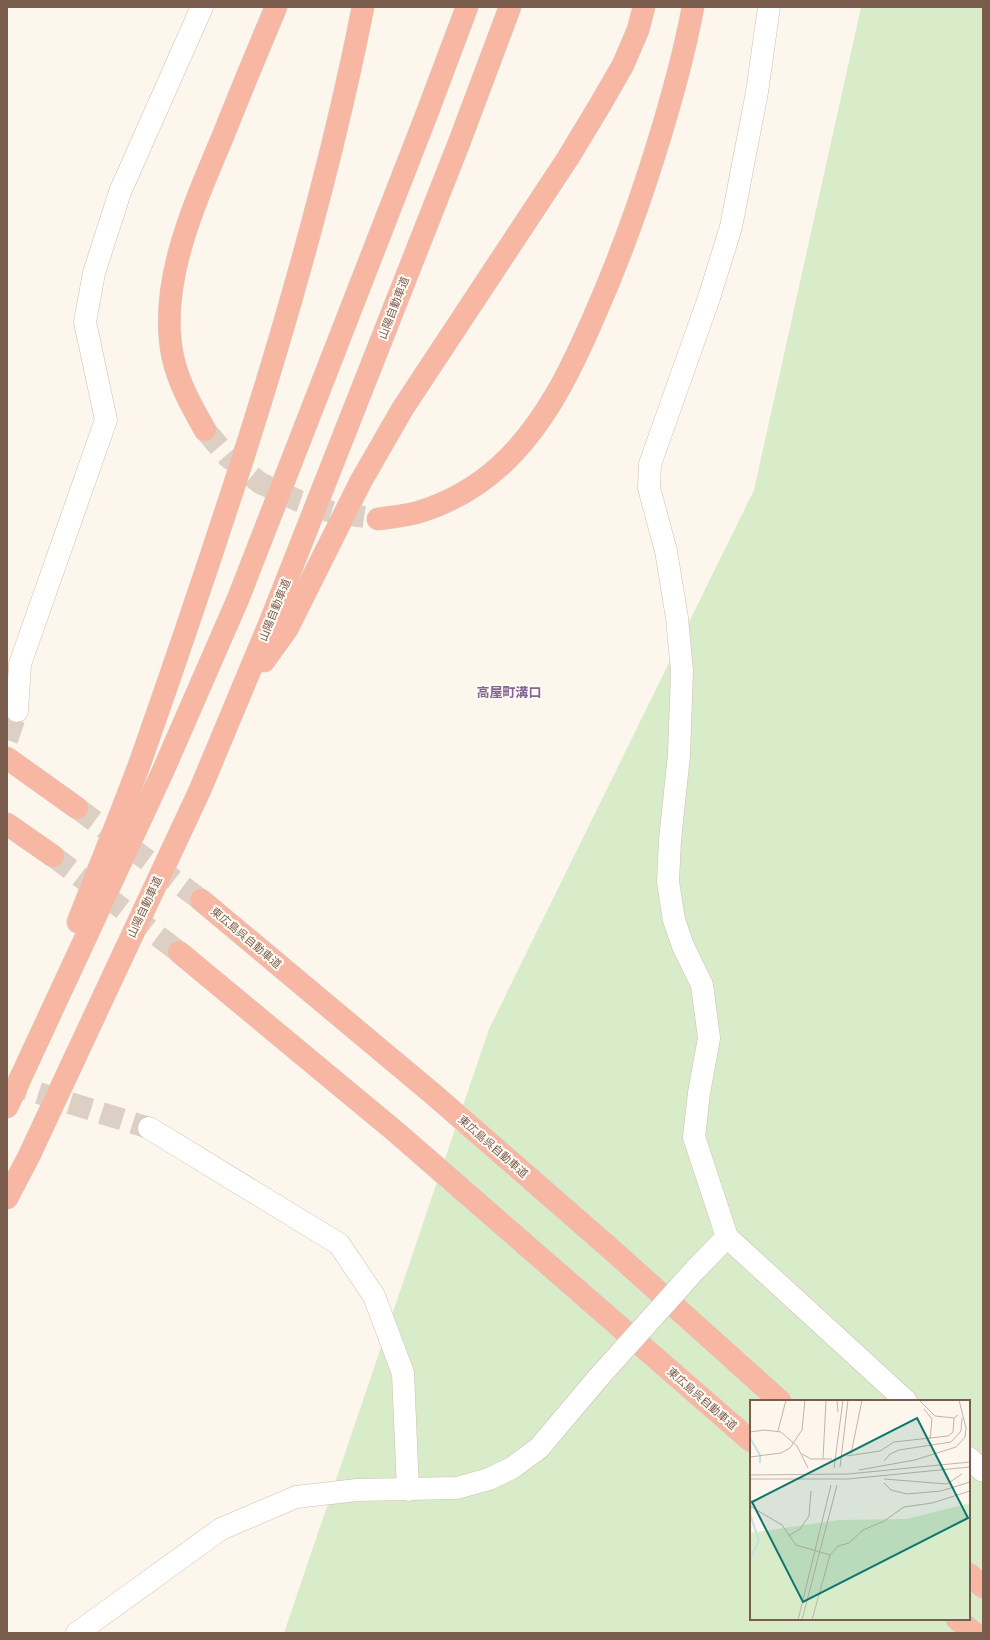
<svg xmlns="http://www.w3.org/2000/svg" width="990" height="1640" viewBox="0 0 990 1640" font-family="Raleway,'Noto Sans JP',sans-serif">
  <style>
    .green { fill: #d8ecc9; fill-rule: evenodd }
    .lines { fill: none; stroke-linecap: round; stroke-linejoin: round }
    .minor-tunnel { stroke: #dcd0c4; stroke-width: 22; stroke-dasharray: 22 11; stroke-linecap: butt }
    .highway-tunnel { stroke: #dcd0c4; stroke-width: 22; stroke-dasharray: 22 11; stroke-linecap: butt }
    .minor-casing { stroke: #d1beb0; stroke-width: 23 }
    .highway-casing { stroke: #dad1cd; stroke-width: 23 }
    .minor { stroke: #fff; stroke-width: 22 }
    .highway { stroke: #f7b7a3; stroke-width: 22 }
    .minor-bridge-casing { stroke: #d1beb0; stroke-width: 23; stroke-linecap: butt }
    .minor-bridge { stroke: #fff; stroke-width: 22 }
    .labels { text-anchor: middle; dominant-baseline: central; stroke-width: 4; stroke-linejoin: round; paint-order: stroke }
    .street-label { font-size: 11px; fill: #7a5c4d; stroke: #fffaf3 }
    .quarter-label { font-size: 13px; font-weight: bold; fill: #846695; stroke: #fffaf3 }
    .inset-river { fill: none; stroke: #bfe3e8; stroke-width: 2 }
    .inset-road { fill: none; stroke: #c5b3a7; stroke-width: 1 }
    .view { fill: #0f766e; fill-opacity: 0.15; stroke: #0f766e; stroke-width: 2 }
    .inset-edge { fill: none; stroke: #7a5c4d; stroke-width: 2 }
  </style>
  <rect width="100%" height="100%" fill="#fdf6ec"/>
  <path class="green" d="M861 7H983V1633H284L489 1029 754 490ZM751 1401H969V1619H751Z"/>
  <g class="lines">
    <g class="minor-tunnel">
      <path d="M7 740 17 711"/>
      <path d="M7 1083 149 1128"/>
    </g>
    <g class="highway-tunnel">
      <path d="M205 430 228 457 260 483 299 501 332 512 378 519"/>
      <path d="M77 808 201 900"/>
      <path d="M53 856 179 952"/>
    </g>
    <defs>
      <g id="minor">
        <path d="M769 7 757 92 731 227 709 298 650 464 649 488 666 551 677 618 682 671 679 755 670 840 668 882 674 920 683 946 702 985 709 1038 699 1093 694 1137 727 1237 906 1401"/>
        <path d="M17 711 20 664 106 420 85 322 94 273 120 192 202 7"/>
        <path d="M149 1128 339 1244 374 1296 403 1373 408 1490"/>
        <path d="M695 1270 727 1237"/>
        <path d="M969 1458 983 1471"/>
        <path d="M77 1633 221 1529 296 1497 357 1490 457 1488 489 1479 512 1468 539 1448 598 1378"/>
      </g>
      <g id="highway">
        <path d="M205 430C192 407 179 384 173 358 157 284 195 203 223 136 240 93 258 50 276 7"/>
        <path d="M378 519C391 517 406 516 419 512 448 503 477 487 500 466 545 425 572 368 596 312 619 260 638 207 655 153 670 105 684 56 693 7"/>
        <path d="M264 661 287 629 361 481 403 408 568 158 600 105 623 65 638 30 644 7"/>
        <path d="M7 758 77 808"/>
        <path d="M7 824 53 856"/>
        <path d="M201 900 433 1094 612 1250 780 1401"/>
        <path d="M78 922C99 868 121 814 141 760 173 669 204 578 234 486 285 329 331 170 363 7"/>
        <path d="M179 952 396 1132 751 1441"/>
        <path d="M7 1107 163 771 238 599 426 116 467 7"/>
        <path d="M7 1198 29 1156 200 790 271 620 459 143 510 7"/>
        <path d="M969 1574 983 1587"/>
        <path d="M957 1619 974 1633"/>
      </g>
    </defs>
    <use href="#minor" class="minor-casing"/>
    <use href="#highway" class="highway-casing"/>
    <use href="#minor" class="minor"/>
    <use href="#highway" class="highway"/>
    <defs>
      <path id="minor-bridge" d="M598 1378 695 1270"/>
    </defs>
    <use href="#minor-bridge" class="minor-bridge-casing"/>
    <use href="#minor-bridge" class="minor-bridge"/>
  </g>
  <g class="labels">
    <g class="street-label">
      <text transform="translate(394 308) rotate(-69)">山陽自動車道</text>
      <text transform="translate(275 610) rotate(-68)">山陽自動車道</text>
      <text transform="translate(145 907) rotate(-65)">山陽自動車道</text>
      <text transform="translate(246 938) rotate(40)">東広島呉自動車道</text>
      <text transform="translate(493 1147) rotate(41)">東広島呉自動車道</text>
      <text transform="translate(702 1399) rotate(41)">東広島呉自動車道</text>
    </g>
    <g class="quarter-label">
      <text x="509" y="692">高屋町溝口</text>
    </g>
  </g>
  <g transform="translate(750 1400)">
    <rect width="220" height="220" fill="#fdf6ec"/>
    <path d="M220 103V220H0V133L89 120 156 119Z" fill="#d8ecc9"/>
    <path class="inset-river" d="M0 38 10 55V63M0 158 9 141 0 114 2 100"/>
    <path class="inset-road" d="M87 0 88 12M169 0 185 16 204 18 208 15M174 9 182 19 180 39M28 31 36 0M0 32 14 30 31 32 47 46 58 68M52 54 61 59H82M101 54 112 0M97 56 130 51 144 42 198 36 203 32 204 18M0 57 31 53 40 48 52 30 55 0M73 59 76 0M134 61 140 54 149 50 201 42 211 31 212 18M90 67 98 0M84 68 93 0M109 70 165 60 206 47 215 37 216 28 209 0M0 75 98 74 220 62M0 79H98L220 67M134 79 197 84 212 74M134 83 141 90 157 94 191 91 220 82M0 106 32 125 46 145 80 155M38 136 50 129 59 116 61 91M48 220 81 85M52 220 87 85M62 220 80 155 88 146 99 143 113 130 134 121 154 107 182 103 220 91"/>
    <path class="view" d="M167 18 218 118 53 202 2 102Z"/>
    <rect width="220" height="220" class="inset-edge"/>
  </g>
  <rect width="990" height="1640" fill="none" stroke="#7a5c4d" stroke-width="16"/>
</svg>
